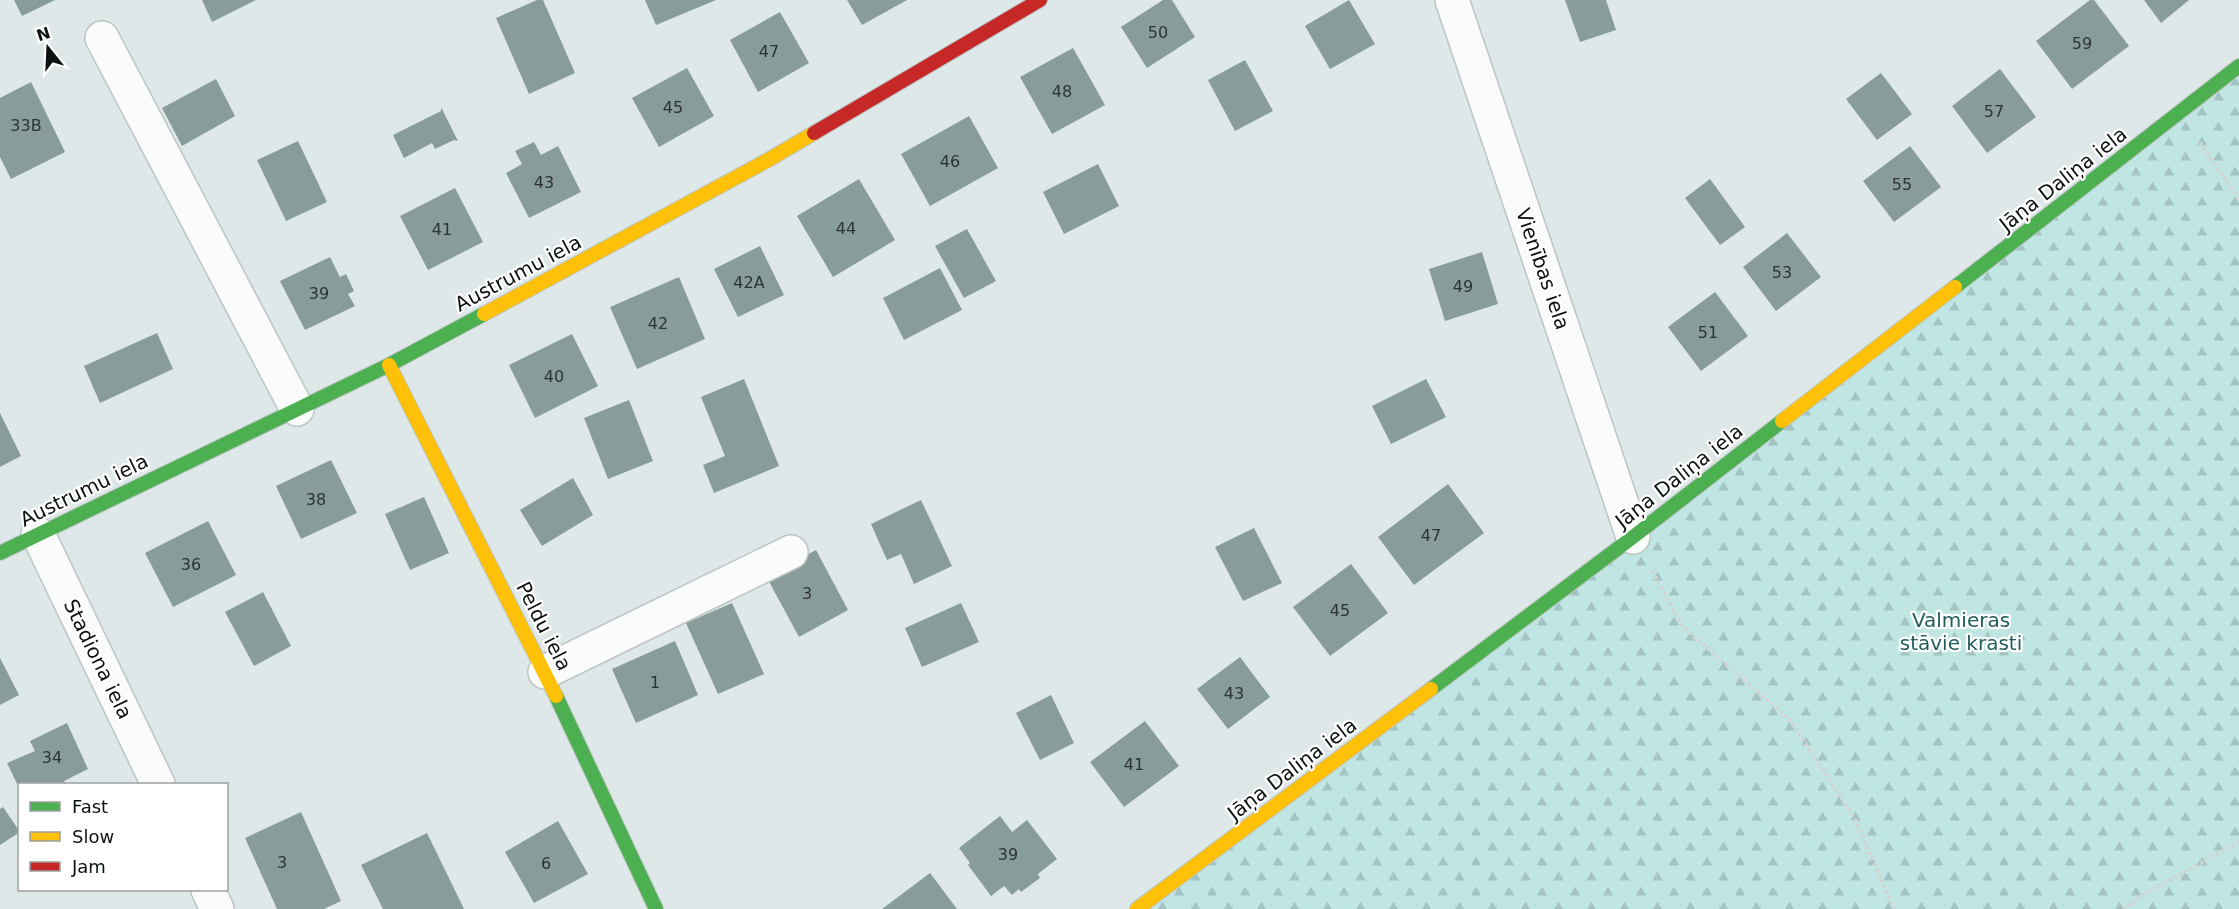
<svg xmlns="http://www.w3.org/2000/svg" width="2239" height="909" viewBox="0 0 2239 909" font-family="'DejaVu Sans',sans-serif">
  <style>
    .forest { fill: url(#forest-firs) }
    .building { fill: #889c9b }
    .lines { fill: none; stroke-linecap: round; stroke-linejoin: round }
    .street-casing { stroke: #bcc4c4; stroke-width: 36 }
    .fast-casing { stroke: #bcc4c4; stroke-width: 16 }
    .slow-casing { stroke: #bcc4c4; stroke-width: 16 }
    .jam-casing { stroke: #bcc4c4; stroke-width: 16 }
    .path { stroke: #d2d4d4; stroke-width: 4; stroke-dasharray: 3 3; stroke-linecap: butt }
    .street { stroke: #fafcfc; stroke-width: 33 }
    .fast { stroke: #4caf50; stroke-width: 14 }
    .slow { stroke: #ffc107; stroke-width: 14 }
    .jam { stroke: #c62828; stroke-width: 14 }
    .labels { text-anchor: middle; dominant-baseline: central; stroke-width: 4.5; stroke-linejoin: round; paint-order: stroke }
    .number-label { font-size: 16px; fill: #2a3434 }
    .street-label { font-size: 20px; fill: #0b1211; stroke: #fff }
    .park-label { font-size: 20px; fill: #215e5c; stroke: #fff }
  </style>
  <defs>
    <pattern id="forest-firs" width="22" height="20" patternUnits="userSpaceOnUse" patternTransform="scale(1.5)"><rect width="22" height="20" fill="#c0e6e4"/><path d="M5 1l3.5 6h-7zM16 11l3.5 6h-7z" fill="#a4c4c3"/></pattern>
  </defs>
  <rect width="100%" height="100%" fill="#dee8e8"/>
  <path class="forest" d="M2239 66V909H1137Z"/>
  <g class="building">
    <path d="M14 0H55L22 16Z"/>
    <path d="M202 0H256L212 22Z"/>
    <path d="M537 0H543L575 73 529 94 496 18Z"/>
    <path d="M645 0H716L656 25Z"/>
    <path d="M847 0H907L862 25Z"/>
    <path d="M1163 0H1172L1195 37 1147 68 1121 27Z"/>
    <path d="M1349 0 1375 44 1330 69 1305 26Z"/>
    <path d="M1565 0H1606L1616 30 1580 42Z"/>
    <path d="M2090 0H2094L2129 46 2072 89 2036 41Z"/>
    <path d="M2144 0H2189L2161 23Z"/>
    <path d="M780 12 809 63 758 92 730 40Z"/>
    <path d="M1073 48 1105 105 1052 134 1020 77Z"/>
    <path d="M1245 60 1273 111 1235 131 1208 80Z"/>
    <path d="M687 68 714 116 659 147 632 98Z"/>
    <path d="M2000 69 2036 117 1987 153 1952 106Z"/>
    <path d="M1881 73 1912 114 1877 140 1846 99Z"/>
    <path d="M216 79 235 116 182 146 162 108Z"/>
    <path d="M31 82 65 152 11 179 0 157V98Z"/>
    <path d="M441 107 458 141 454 140 435 149 432 143 404 158 393 135 441 111Z"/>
    <path d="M969 116 998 168 930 206 901 154Z"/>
    <path d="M298 141 327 202 286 221 257 160Z"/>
    <path d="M534 142 541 155 558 146 581 192 529 218 506 173 522 164 515 151Z"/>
    <path d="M1910 146 1941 187 1894 222 1863 181Z"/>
    <path d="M1098 164 1119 206 1064 234 1043 192Z"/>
    <path d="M859 179 895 240 833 277 797 216Z"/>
    <path d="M1710 179 1745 227 1720 245 1685 198Z"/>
    <path d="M455 188 483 242 428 270 400 216Z"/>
    <path d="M967 229 996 281 964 298 935 246Z"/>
    <path d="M1787 233 1821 277 1776 311 1743 267Z"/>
    <path d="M760 246 784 295 738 317 714 269Z"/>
    <path d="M1482 252 1498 304 1445 321 1429 269Z"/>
    <path d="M330 257 340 277 346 274 354 291 348 294 355 306 305 330 280 281Z"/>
    <path d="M940 268 962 310 904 340 883 298Z"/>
    <path d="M679 277 705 339 637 369 610 307Z"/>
    <path d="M1715 292 1748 336 1701 371 1668 327Z"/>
    <path d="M157 333 173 369 100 403 84 366Z"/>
    <path d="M572 334 598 386 535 418 509 365Z"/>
    <path d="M744 379 779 466 714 493 703 465 725 456 701 397Z"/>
    <path d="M1426 379 1446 417 1391 444 1372 406Z"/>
    <path d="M629 400 653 461 608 479 584 418Z"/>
    <path d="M0 413 21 456 0 467Z"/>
    <path d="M331 460 357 513 301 539 276 486Z"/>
    <path d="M573 478 593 515 542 546 520 510Z"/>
    <path d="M1448 484 1484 533 1414 585 1378 537Z"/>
    <path d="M424 497 449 553 410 570 385 514Z"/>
    <path d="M921 500 952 566 914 584 901 554 887 560 871 524Z"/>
    <path d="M208 521 236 575 173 607 145 553Z"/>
    <path d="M1254 528 1282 583 1243 601 1215 547Z"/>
    <path d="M816 550 848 610 799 637 766 576Z"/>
    <path d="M1351 564 1388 613 1330 656 1293 607Z"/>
    <path d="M263 592 291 646 254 666 225 612Z"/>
    <path d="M732 603 764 674 718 694 686 623Z"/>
    <path d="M961 603 979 642 922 667 905 628Z"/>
    <path d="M675 641 698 695 636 723 612 669Z"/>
    <path d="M1240 657 1270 697 1228 729 1197 689Z"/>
    <path d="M0 658 19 695 0 705Z"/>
    <path d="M1051 695 1074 743 1040 760 1016 713Z"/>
    <path d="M1145 721 1179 766 1124 807 1090 762Z"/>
    <path d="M67 723 88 769 64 781 66 784H20V790L7 763 35 751 30 741Z"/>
    <path d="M3 807 20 832 0 845V809Z"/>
    <path d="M301 812 341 901 324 909H277L245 838Z"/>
    <path d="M1000 816 1012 832 1027 820 1057 859 1038 874 1040 878 1021 892 1019 889 1012 895 1004 886 991 896 968 865 970 863 959 848Z"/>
    <path d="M558 821 588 874 534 903 505 852Z"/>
    <path d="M427 833 464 909H383L361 865Z"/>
    <path d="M930 873 957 909H882Z"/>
  </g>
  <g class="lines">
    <defs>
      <g id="street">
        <path d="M1452 0 1633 537"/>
        <path d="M102 38 297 409"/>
        <path d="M38 534 158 784"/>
        <path d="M545 672 791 552"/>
        <path d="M208 890 217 909"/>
      </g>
      <g id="fast">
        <path d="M1955 287 2239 66"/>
        <path d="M0 553 389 365 484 314"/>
        <path d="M1431 689 1633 537 1782 421"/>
        <path d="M556 696 656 909"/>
      </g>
      <g id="slow">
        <path d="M484 314 768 160 814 133"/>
        <path d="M389 365 556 696"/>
        <path d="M1782 421 1955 287"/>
        <path d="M1137 909 1431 689"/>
      </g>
      <path id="jam" d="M814 133 1040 0"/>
    </defs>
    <use href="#street" class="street-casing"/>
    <use href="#fast" class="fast-casing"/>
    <use href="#slow" class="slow-casing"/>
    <use href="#jam" class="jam-casing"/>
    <g class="path">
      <path d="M2200 143 2239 199"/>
      <path d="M1652 571 1683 627 1789 719 1854 817 1894 909"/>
      <path d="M2123 909 2143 895 2239 842"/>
    </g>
    <use href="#street" class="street"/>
    <use href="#fast" class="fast"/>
    <use href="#slow" class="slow"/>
    <use href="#jam" class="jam"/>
  </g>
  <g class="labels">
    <g class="number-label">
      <text x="1158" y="32">50</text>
      <text x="2082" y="43">59</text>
      <text x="769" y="51">47</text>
      <text x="1062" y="91">48</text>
      <text x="673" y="107">45</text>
      <text x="1994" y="111">57</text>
      <text x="26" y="125">33B</text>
      <text x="950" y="161">46</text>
      <text x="544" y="182">43</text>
      <text x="1902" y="184">55</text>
      <text x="846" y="228">44</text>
      <text x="442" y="229">41</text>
      <text x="1782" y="272">53</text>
      <text x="749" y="282">42A</text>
      <text x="1463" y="286">49</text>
      <text x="319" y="293">39</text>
      <text x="658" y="323">42</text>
      <text x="1708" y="332">51</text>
      <text x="554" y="376">40</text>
      <text x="316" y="499">38</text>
      <text x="1431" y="535">47</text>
      <text x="191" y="564">36</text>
      <text x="807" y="593">3</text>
      <text x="1340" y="610">45</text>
      <text x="655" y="682">1</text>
      <text x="1234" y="693">43</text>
      <text x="52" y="757">34</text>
      <text x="1134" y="764">41</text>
      <text x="1008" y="854">39</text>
      <text x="282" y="862">3</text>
      <text x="546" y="863">6</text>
    </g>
    <g class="street-label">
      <text transform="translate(2063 179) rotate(-38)">Jāņa Daliņa iela</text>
      <text transform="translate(1543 269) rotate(71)">Vienības iela</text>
      <text transform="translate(518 273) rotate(-28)">Austrumu iela</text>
      <text transform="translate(1679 476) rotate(-38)">Jāņa Daliņa iela</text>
      <text transform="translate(84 490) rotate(-26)">Austrumu iela</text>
      <text transform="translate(544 626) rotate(63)">Peldu iela</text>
      <text transform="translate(98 659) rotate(64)">Stadiona iela</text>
      <text transform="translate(1292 769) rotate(-37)">Jāņa Daliņa iela</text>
    </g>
    <g class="park-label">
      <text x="1961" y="620">Valmieras<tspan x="1961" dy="23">stāvie krasti</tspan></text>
    </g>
  </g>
  <rect x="18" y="783" width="210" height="108" fill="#ffffff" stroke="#9da0a0" stroke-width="1.5"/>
  <rect x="30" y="802" width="30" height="9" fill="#4caf50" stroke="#9da0a0" stroke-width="1.5"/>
  <text x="72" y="813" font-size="18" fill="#0b1211">Fast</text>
  <rect x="30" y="832" width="30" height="9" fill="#ffc107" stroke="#9da0a0" stroke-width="1.5"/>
  <text x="72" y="843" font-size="18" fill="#0b1211">Slow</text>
  <rect x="30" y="862" width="30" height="9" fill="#c62828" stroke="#9da0a0" stroke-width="1.5"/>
  <text x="72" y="873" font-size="18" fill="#0b1211">Jam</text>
  <g transform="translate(48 48) rotate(342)" stroke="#ffffff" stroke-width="4.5" paint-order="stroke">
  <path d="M0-4.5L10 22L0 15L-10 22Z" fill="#0b1211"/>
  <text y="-9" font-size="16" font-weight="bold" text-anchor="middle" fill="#0b1211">N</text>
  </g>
</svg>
